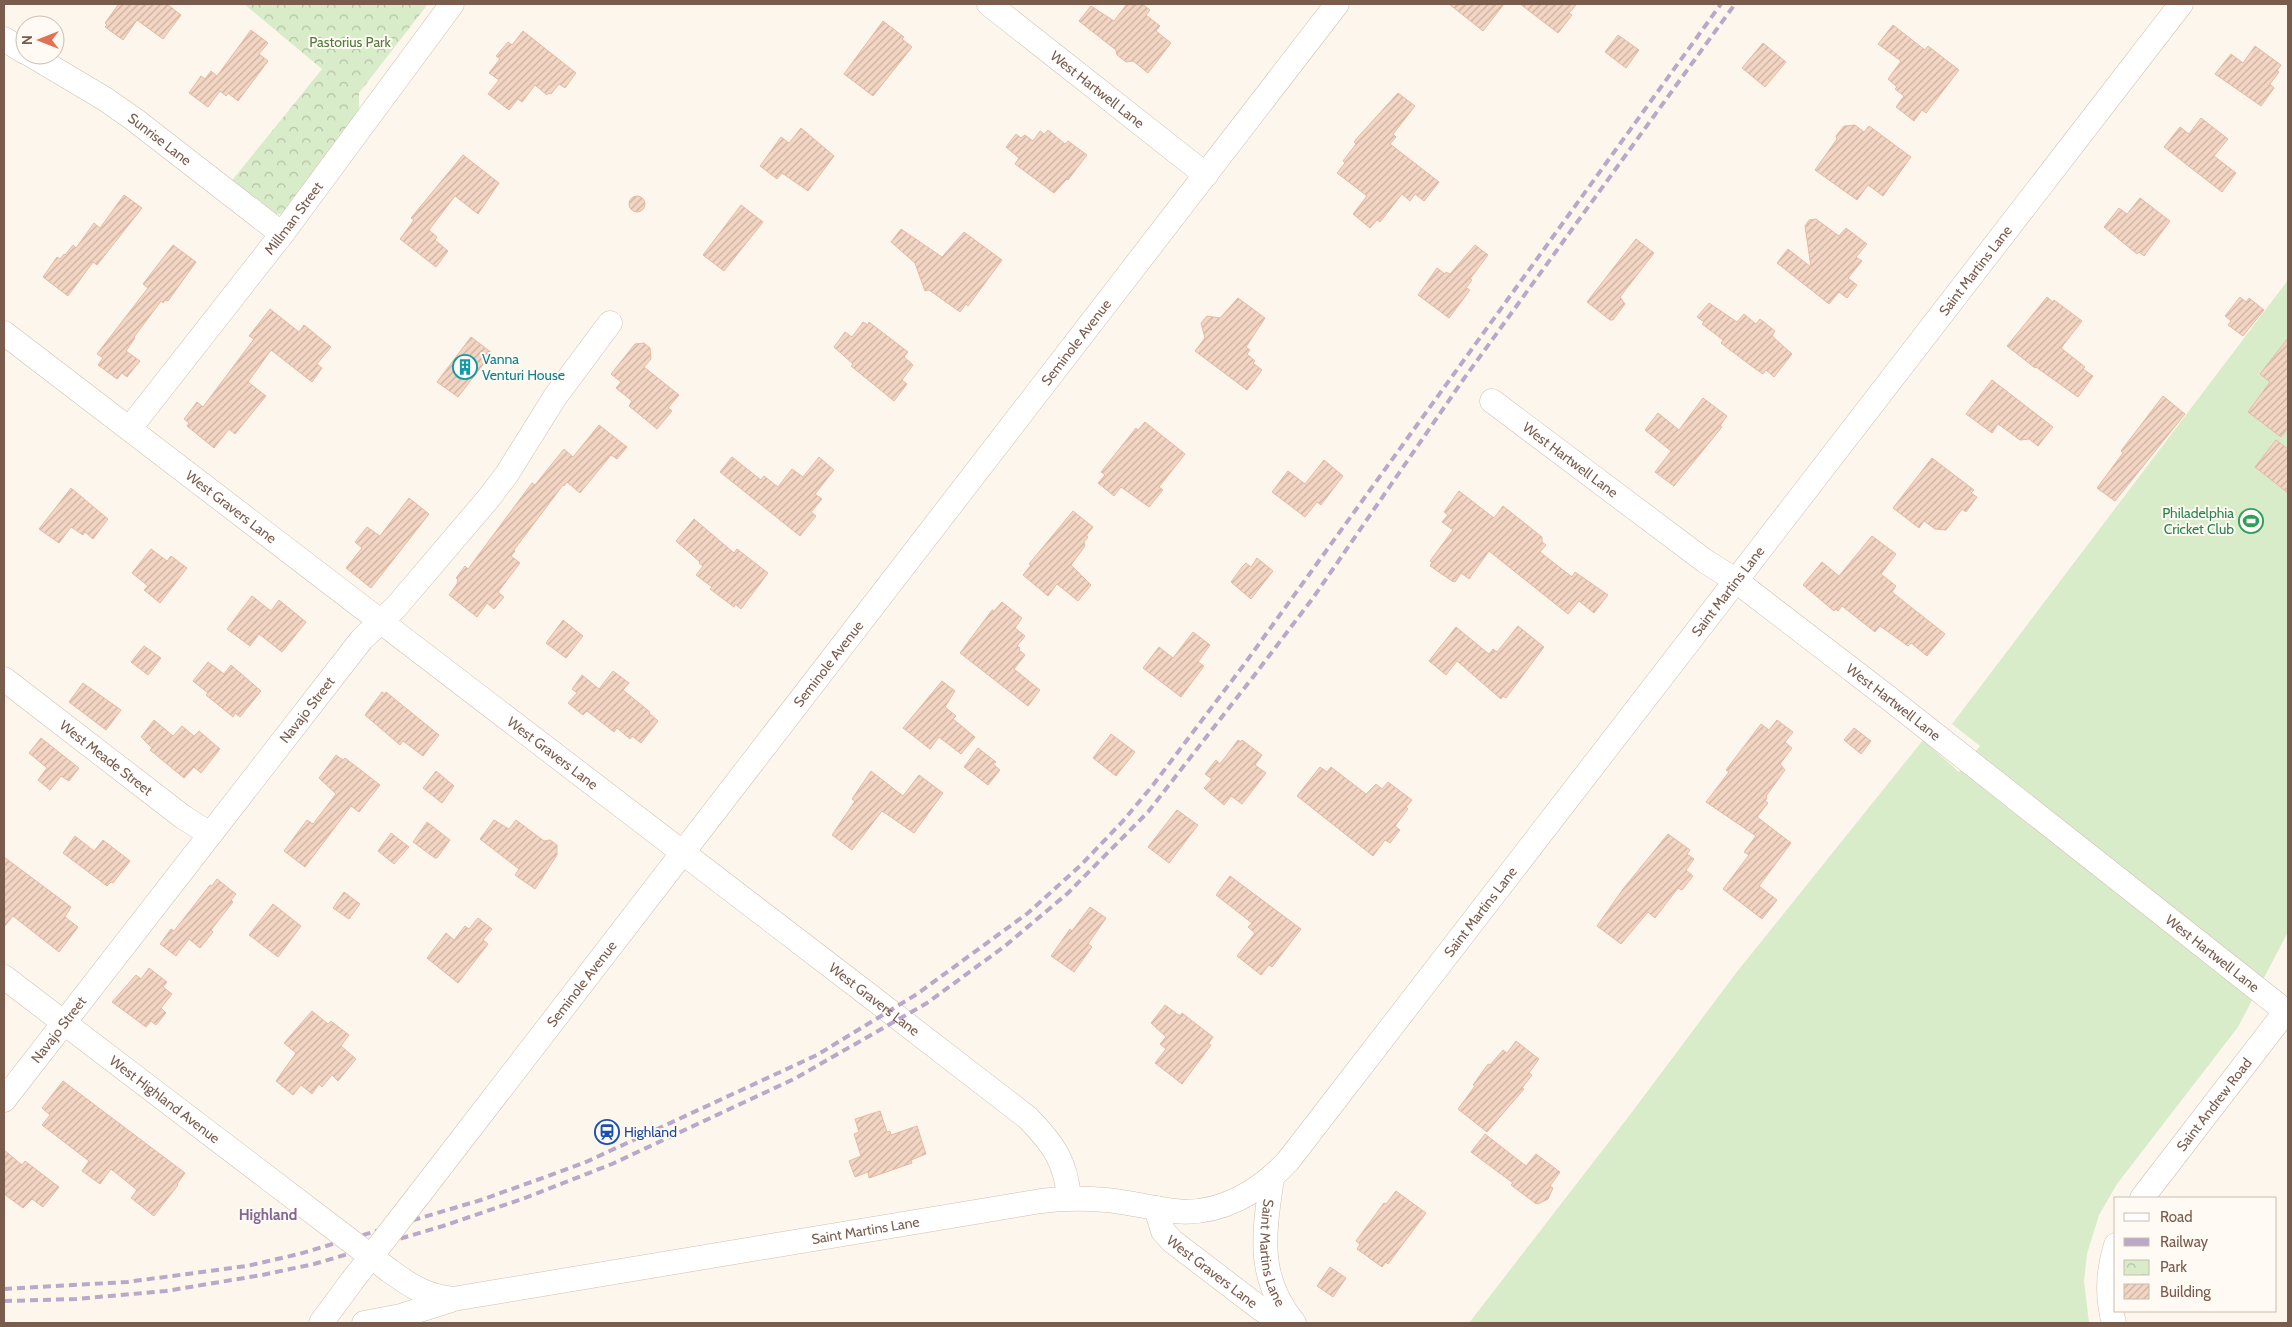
<svg xmlns="http://www.w3.org/2000/svg" width="2292" height="1327" viewBox="0 0 2292 1327" font-family="Cabin,sans-serif">
  <style>
    .green { fill: #d8ecc9 }
    .park { fill: url(#park-crowns) }
    .building { fill: url(#building-hatch); stroke: #e6bba3 }
    .lines { fill: none; stroke-linecap: round; stroke-linejoin: round }
    .minor-casing { stroke: #d1beb0; stroke-width: 25 }
    .minor { stroke: #fff; stroke-width: 24 }
    .rail { stroke: #b9a8c9; stroke-width: 4; stroke-dasharray: 8 5; stroke-linecap: butt }
    .minor-bridge-casing { stroke: #d1beb0; stroke-width: 25; stroke-linecap: butt }
    .minor-bridge { stroke: #fff; stroke-width: 24 }
    .labels { text-anchor: middle; dominant-baseline: central; stroke-width: 4; stroke-linejoin: round; paint-order: stroke }
    .park-label { font-size: 14px; fill: #537a41; stroke: #fffaf3 }
    .street-label { font-size: 14px; fill: #7a5c4d; stroke: #fffaf3 }
    .culture-label { font-size: 14px; fill: #0d838f; stroke: #fffaf3; text-anchor: start }
    .leisure-label { font-size: 14px; fill: #27864d; stroke: #fffaf3; text-anchor: end }
    .transit-label { font-size: 14px; fill: #164399; stroke: #fffaf3; text-anchor: start }
    .neighbourhood-label { font-size: 15px; font-weight: bold; fill: #846695; stroke: #fffaf3 }
  </style>
  <defs>
    <pattern id="park-crowns" width="20" height="18" patternUnits="userSpaceOnUse" patternTransform="scale(1.25)"><rect width="20" height="18" fill="#d8ecc9"/><path d="M2 6a3 3 0 1 1 6 0M12 15a3 3 0 1 1 6 0" fill="none" stroke="#b4c2a5"/></pattern>
    <pattern id="building-hatch" width="6" height="6" patternUnits="userSpaceOnUse" patternTransform="scale(1.25)"><rect width="6" height="6" fill="#f3d5c3"/><path d="M-1 1l2-2M0 6l6-6M5 7l2-2" fill="none" stroke="#cab0a1"/></pattern>
  </defs>
  <rect width="100%" height="100%" fill="#fdf6ec"/>
  <path class="green" d="M2288 280V932L2238 1027 2117 1184 2099 1215 2087 1254 2084 1281 2089 1323H1469L1629 1116 1736 973 1923 740 1959 772 1980 746 1952 724Z"/>
  <path class="park" d="M244 4H428L359 93V112L281 214H274L230 183 322 69Z"/>
  <g class="building">
    <path d="M115 4H167L181 15 163 39 137 20 123 40 105 27 107 25 105 23 118 5Z"/>
    <path d="M1127 4H1142L1150 10 1146 15 1160 26 1156 31 1171 43 1148 73 1133 61 1126 62 1117 55 1116 50 1079 21 1091 6 1114 21Z"/>
    <path d="M1449 4H1504L1483 31Z"/>
    <path d="M1520 4H1577L1569 13 1572 15 1558 33Z"/>
    <path d="M883 21 904 37 902 39 912 47 873 96 844 74Z"/>
    <path d="M1893 25 1925 50 1928 46 1959 70 1926 113 1922 110 1914 121 1896 107 1904 96 1895 89 1897 87 1888 79 1901 61 1878 44Z"/>
    <path d="M251 30 268 43 259 54 268 61 238 101 228 93 226 96 220 91 208 107 189 93 201 76 205 79 211 71 217 76Z"/>
    <path d="M523 31 576 73 565 88 559 84 551 94 549 93 547 95 535 85 522 102 518 99 509 110 488 94 499 80 489 73 500 59 496 56 508 42 512 45Z"/>
    <path d="M1618 35 1639 50 1626 68 1605 52Z"/>
    <path d="M1763 43 1786 62 1765 87 1742 68Z"/>
    <path d="M2255 46 2281 65 2277 71 2279 72 2270 84 2274 88 2261 106 2215 74 2231 54 2243 63Z"/>
    <path d="M1398 93 1415 106 1393 134 1396 137 1390 144 1439 182 1424 201 1415 194 1410 201 1402 194 1380 222 1377 220 1370 228 1353 214 1367 196 1337 173 1345 163 1343 161 1356 144 1354 142 1358 137Z"/>
    <path d="M2201 118 2228 139 2214 156 2236 173 2222 192 2164 147 2180 127 2189 134Z"/>
    <path d="M1855 125 1864 132 1869 126 1911 157 1883 196 1868 185 1857 200 1815 170 1837 139 1836 136 1844 126Z"/>
    <path d="M801 128 834 156 808 191 782 173 777 179 760 166 781 137 789 143Z"/>
    <path d="M1048 130 1065 144 1068 141 1087 155 1068 180 1067 179 1054 193 1015 164 1019 158 1006 147 1016 134 1021 138 1025 135 1033 141 1040 131 1044 134Z"/>
    <path d="M463 155 499 183 478 214 455 196 429 230 437 237 435 240 448 251 436 267 400 239 414 220 411 218Z"/>
    <path d="M124 195 142 208 97 265 93 262 68 296 43 277 57 257 60 259 64 254 65 255 73 245 76 248 94 223 100 228Z"/>
    <circle cx="637" cy="204" r="8"/>
    <path d="M2140 198 2170 221 2144 256 2139 252 2137 254 2104 227 2119 208 2127 214Z"/>
    <path d="M741 205 763 222 724 271 703 255Z"/>
    <path d="M1816 219 1839 236 1846 228 1867 244 1856 257 1862 261 1848 278 1857 285 1847 298 1839 292 1829 304 1777 263 1788 249 1811 267 1805 226 1809 220Z"/>
    <path d="M901 229 942 257 964 232 1002 260 968 306 966 304 960 312 929 290 925 291 915 263 891 242Z"/>
    <path d="M1636 239 1654 253 1620 297 1625 304 1613 320H1610L1587 302Z"/>
    <path d="M173 245 196 262 168 301 165 300 163 303 161 301 134 337 135 338 126 351 140 361 127 377 122 373 117 379 98 365 103 358 97 354 148 288 143 284Z"/>
    <path d="M1475 245 1488 255 1470 279 1472 280 1466 288 1470 290 1449 318 1418 295 1437 268 1445 274 1446 272 1450 274Z"/>
    <path d="M2047 297 2053 302 2054 300 2082 321 2061 348 2085 367 2083 369 2093 376 2078 397 2036 367 2035 368 2007 346Z"/>
    <path d="M2240 297 2246 302 2249 298 2264 310 2243 336 2228 325 2231 321 2225 316Z"/>
    <path d="M1238 298 1265 318 1246 347 1250 350 1247 354 1255 361 1253 363 1262 370 1247 390 1195 351 1205 338 1201 323 1207 316 1220 318Z"/>
    <path d="M1709 303 1737 322 1744 314 1756 324 1760 319 1775 331 1772 336 1792 354 1774 377 1766 370 1763 374 1750 365 1721 343 1723 340 1702 324 1704 322 1697 317Z"/>
    <path d="M270 309 299 332 304 325 331 347 317 364 322 368 312 382 271 350 248 382 266 396 235 434 229 429 214 448 187 426 189 423 184 419 197 402 203 407 254 339 249 336Z"/>
    <path d="M863 322 868 325 869 322 908 352 904 357 913 365 902 380 907 384 894 401 851 366 853 364 834 347 845 332 852 337Z"/>
    <path d="M471 337 492 353 458 397 437 382Z"/>
    <path d="M2288 338V428L2281 437 2248 412 2270 382 2260 374Z"/>
    <path d="M644 343 650 348 651 359 644 367 679 395 668 408 672 411 657 429 629 406 632 401 616 388 621 382 611 374 635 344Z"/>
    <path d="M1992 380 2053 427 2038 446 2029 439 2020 440 1998 424 1992 433 1966 414Z"/>
    <path d="M2163 396 2185 414 2115 501 2097 488 2123 453 2121 451Z"/>
    <path d="M1703 398 1727 416 1720 426 1722 427 1674 486 1655 472 1671 451 1645 430 1658 413 1679 430Z"/>
    <path d="M1145 422 1185 454 1159 487 1163 490 1149 507 1121 487 1114 496 1098 483 1105 475 1101 472 1136 428 1138 430Z"/>
    <path d="M599 425 627 447 617 459 611 455 580 493 567 482 564 486 563 485 514 550 515 551 511 556 520 563 498 592 504 597 494 609 487 603 477 617 449 595 457 584 458 580 456 578 465 566 468 569 532 483 535 485 564 449 573 457Z"/>
    <path d="M2276 440 2288 449V493L2255 467Z"/>
    <path d="M732 457 761 480 764 476 778 487 792 469 803 477 819 457 834 470 815 494 822 499 811 512 816 516 800 536 720 472Z"/>
    <path d="M1932 458 1974 490 1971 493 1977 497 1966 512 1962 509 1946 530 1935 529 1924 521 1919 528 1893 508Z"/>
    <path d="M1324 460 1343 476 1321 505 1317 502 1305 517 1272 492 1288 471 1305 484Z"/>
    <path d="M71 488 108 519 93 539 85 532 83 535 71 527 59 543 39 529Z"/>
    <path d="M1459 491 1494 518 1503 506 1542 537V542L1546 545 1540 552 1572 577 1575 572 1608 595 1594 613 1579 601 1568 614 1489 551 1469 579 1461 573 1455 582 1452 581 1430 566 1432 562 1430 561 1453 530 1442 522 1448 515 1444 512Z"/>
    <path d="M409 498 429 514 371 588 346 568 362 548 355 542 367 527 380 536Z"/>
    <path d="M1073 511 1093 527 1086 536 1088 537 1084 542 1085 546 1071 565 1091 585 1078 601 1057 584 1048 596 1023 575 1031 565 1029 564Z"/>
    <path d="M694 519 734 553 737 549 768 573 741 609 735 604 734 607 710 589 712 587 696 575 703 566 699 563 700 562 676 541Z"/>
    <path d="M1872 536 1896 554 1881 574 1896 586 1892 592 1945 634 1927 656 1911 643 1908 646 1880 626 1875 632 1842 606 1838 611 1835 609 1834 611 1803 585 1822 562 1839 576Z"/>
    <path d="M151 549 167 561 171 556 187 568 160 603 144 590 148 586 132 573Z"/>
    <path d="M1257 558 1273 571 1251 599 1231 582 1242 567 1246 563 1251 567Z"/>
    <path d="M252 596 271 611 279 600 306 622 282 652 259 634 250 646 227 629Z"/>
    <path d="M1002 602 1022 618 1015 628 1025 636 1017 646 1020 648 1019 650 1025 655 1014 669 1040 690 1028 706 960 653 992 610 994 611Z"/>
    <path d="M563 620 583 636 566 658 546 643Z"/>
    <path d="M1518 626 1544 647 1506 698 1503 696 1501 699 1457 661 1446 675 1429 661 1456 627 1489 654 1493 649 1497 652Z"/>
    <path d="M1193 632 1210 645 1198 662 1204 666 1181 697 1143 668 1159 647 1173 658Z"/>
    <path d="M144 646 161 658 148 675 131 662Z"/>
    <path d="M208 662 224 674 231 665 261 691 240 717 235 713 233 717 206 695 208 693 193 681Z"/>
    <path d="M613 671 629 683 623 690 650 712 649 713 658 721 641 743 632 736 630 739 617 728 614 732 587 711 583 715 568 703 577 693 572 689 582 675 599 689Z"/>
    <path d="M942 681 955 691 945 707 956 716 953 719 975 737 961 754 939 737 930 749 903 728Z"/>
    <path d="M83 683 121 710 106 730 69 702Z"/>
    <path d="M382 692 385 694 386 692 439 735 423 756 403 741 400 745 365 715Z"/>
    <path d="M154 720 173 736 182 726 194 736 199 731 220 749 201 773 194 767 184 778 150 750 152 748 141 737Z"/>
    <path d="M1777 720 1793 732 1785 742 1792 748 1780 764 1785 770 1766 796 1767 798 1765 801 1768 803 1757 817 1791 843 1759 886 1777 900 1762 919 1723 889 1749 855 1744 852 1756 836 1706 802 1729 772 1726 770 1761 724 1769 730Z"/>
    <path d="M1854 728 1871 741 1861 754 1844 740Z"/>
    <path d="M1111 734 1135 752 1116 776 1093 758Z"/>
    <path d="M41 738 79 768 69 781 61 776 50 790 38 780 47 768 29 753Z"/>
    <path d="M1238 740 1241 742 1242 740 1262 755 1255 765 1266 773 1242 804 1231 796 1224 805 1204 788 1212 779 1205 774 1216 760 1220 764Z"/>
    <path d="M978 748 996 762 993 764 1000 770 988 785 964 767Z"/>
    <path d="M336 755 343 760 345 758 380 785 359 812 351 806 305 867 284 851 307 820 313 824 336 794 319 778Z"/>
    <path d="M1320 767 1327 772 1331 767 1366 794 1376 784 1382 789 1388 782 1412 800 1406 807 1408 809 1395 826 1400 830 1390 843 1385 840 1373 856 1297 796Z"/>
    <path d="M436 771 454 786 442 803 423 788Z"/>
    <path d="M871 771 903 796 919 775 943 793 914 833 882 811 852 850 832 835 855 801 852 799Z"/>
    <path d="M1177 810 1198 825 1169 863 1148 847Z"/>
    <path d="M494 820 509 829 516 820 544 841 550 840 557 845V855L535 889 515 875 519 869 480 839Z"/>
    <path d="M427 822 450 840 437 858H435L413 842Z"/>
    <path d="M391 833 409 847 394 864 378 851Z"/>
    <path d="M1668 834 1690 850 1687 854 1694 859 1686 870 1693 876 1682 890 1678 888 1655 918 1648 912 1621 944 1597 926 1623 889Z"/>
    <path d="M75 836 94 851 103 840 130 861 113 883 111 882 107 886 63 853Z"/>
    <path d="M4 857 71 907 65 917 78 927 59 952 13 916 4 927Z"/>
    <path d="M1230 876 1301 929 1272 967 1269 965 1261 975 1237 956 1255 933 1248 927 1252 923 1216 895Z"/>
    <path d="M217 879 236 894 231 900 233 902 211 930 213 932 200 948 189 939 176 956 160 944 171 929 174 931 210 885 212 886Z"/>
    <path d="M344 892 360 904 349 919 333 908Z"/>
    <path d="M273 904 301 926 278 957 249 935Z"/>
    <path d="M1090 907 1106 918 1088 944 1092 947 1074 972 1051 956 1070 929 1072 931Z"/>
    <path d="M478 918 492 929 483 940 488 944 458 983 427 958 446 933 454 940 465 926 469 929Z"/>
    <path d="M149 968 167 982 163 987 172 994 161 1008 166 1013 156 1025 151 1021 146 1027 112 1002 136 975 141 979Z"/>
    <path d="M1165 1005 1180 1016 1182 1013 1213 1037 1208 1044 1211 1045 1182 1084 1155 1063 1166 1049 1160 1044 1166 1037 1151 1023Z"/>
    <path d="M312 1011 328 1024 331 1021 349 1035 341 1046 356 1059 338 1081 332 1075 322 1087 319 1084 312 1094 301 1085 293 1095 276 1081 296 1053 284 1043Z"/>
    <path d="M1516 1041 1539 1059 1529 1073 1532 1075 1522 1088 1524 1089 1487 1132 1458 1109 1475 1086 1473 1085 1488 1064 1490 1065 1503 1050 1507 1053Z"/>
    <path d="M63 1081 185 1173 177 1184 178 1185 154 1216 131 1198 137 1190 111 1169 100 1184 82 1171 89 1161 42 1125 50 1115 42 1108Z"/>
    <path d="M880 1111 887 1132 890 1131 891 1135 917 1126 926 1154 911 1160 912 1163 869 1178 868 1172 855 1177 849 1161 861 1156 854 1134 859 1132 855 1119Z"/>
    <path d="M1485 1134 1526 1166 1536 1154 1560 1172 1550 1186 1553 1188 1548 1199 1538 1204 1535 1203 1511 1185 1513 1183 1471 1152Z"/>
    <path d="M4 1150 22 1165 25 1161 59 1187 43 1207 32 1199 23 1208 4 1194Z"/>
    <path d="M1396 1191 1426 1213 1388 1264 1386 1262 1382 1267 1357 1249 1360 1244 1356 1241 1384 1203 1386 1204Z"/>
    <path d="M1330 1267 1346 1278 1333 1297 1317 1286Z"/>
  </g>
  <g class="lines">
    <defs>
      <g id="minor">
        <path id="s1" d="M989 4 1206 175"/>
        <path d="M4 39 25 52"/>
        <path id="s2" d="M31 55 105 99 135 120 282 234"/>
        <path id="s3" d="M4 333 870 996 1028 1118C1053 1144 1066 1161 1069 1198"/>
        <path id="s4" d="M1492 401 1705 561 1735 580 1890 699 2288 1013"/>
        <path id="s5" d="M130 428 282 234 452 4"/>
        <path id="s6" d="M4 679 183 817 210 834"/>
        <path id="s7" d="M4 977 327 1223"/>
        <path id="s8" d="M4 1100 362 639 396 607 488 499 507 474 555 397 610 323"/>
        <path id="s9" d="M1272 1178C1264 1233 1256 1277 1294 1323"/>
        <path id="s10" d="M418 1196 1337 4"/>
        <path id="s11" d="M2142 1198 2286 1011"/>
        <path id="s12" d="M1156 1208 1163 1231 1172 1241 1261 1309 1283 1323"/>
        <path id="s13" d="M390 1271C412 1287 426 1296 453 1299L1041 1201C1063 1198 1084 1198 1106 1200 1129 1202 1151 1208 1174 1211 1219 1216 1259 1192 1288 1161L2181 4"/>
        <path d="M321 1323 352 1281"/>
        <path d="M364 1323 401 1316 451 1300"/>
        <path d="M2114 1323C2107 1298 2108 1270 2116 1245"/>
      </g>
    </defs>
    <use href="#minor" class="minor-casing"/>
    <use href="#minor" class="minor"/>
    <g class="rail">
      <path d="M4 1289 127 1282 247 1266 299 1254 481 1200 537 1180 586 1162 817 1055 917 994 1028 913 1081 865 1123 821 1153 785 1243 666 1721 4"/>
      <path d="M4 1301 76 1299 166 1291 262 1275 314 1264 443 1226 525 1198 612 1164 794 1079 927 1003 1005 946 1068 893 1148 812 1253 677 1313 598 1463 380 1735 4"/>
    </g>
    <defs>
      <g id="minor-bridge">
        <path d="M327 1223 390 1271"/>
        <path d="M352 1281 418 1196"/>
      </g>
    </defs>
    <use href="#minor-bridge" class="minor-bridge-casing"/>
    <use href="#minor-bridge" class="minor-bridge"/>
  </g>
  <defs>
    <symbol id="building-ring" viewBox="-11 -11 22 22"><circle r="9.5" fill="#fffaf3" stroke="#0f9aa8" stroke-width="1.5"/><path d="M-4-6H4V6H1V3H-1V6H-4ZM-2.5-4.3h1.7v1.8h-1.7ZM.8-4.3h1.7v1.8H.8ZM-2.5-1h1.7V.8h-1.7ZM.8-1h1.7V.8H.8Z" fill="#0f9aa8"/></symbol>
    <symbol id="stadium-ring" viewBox="-11 -11 22 22"><circle r="9.5" fill="#fffaf3" stroke="#2e9e5b" stroke-width="1.5"/><path d="M0-5a6.5 5 0 1 0 0 10a6.5 5 0 1 0 0-10ZM-3.5-1.8h7v3.6h-7Z" fill="#2e9e5b"/></symbol>
    <symbol id="station-ring" viewBox="-11 -11 22 22"><circle r="9.5" fill="#fffaf3" stroke="#1a4fb4" stroke-width="1.5"/><path d="M-3-6H3Q5-6 5-4V2Q5 4 3 4L4.5 6H3L1.5 4h-3L-3 6H-4.5L-3 4Q-5 4-5 2V-4Q-5-6-3-6ZM-3.5-4v3h7v-3ZM-3.5 1v1.5H-2V1ZM2 1v1.5H3.5V1Z" fill="#1a4fb4"/></symbol>
  </defs>
  <g fill-rule="evenodd">
    <use href="#building-ring" x="451" y="353" width="28" height="28"/>
    <use href="#stadium-ring" x="2237" y="507" width="28" height="28"/>
    <use href="#station-ring" x="593" y="1118" width="28" height="28"/>
  </g>
  <g class="labels">
    <g class="park-label">
      <text x="350" y="42">Pastorius Park</text>
    </g>
    <g class="street-label">
      <text stroke="none"><textPath href="#s1" startOffset="138">West Hartwell Lane</textPath></text>
      <text stroke="none"><textPath href="#s2" startOffset="154">Sunrise Lane</textPath></text>
      <text stroke="none"><textPath href="#s5" startOffset="266">Millman Street</textPath></text>
      <text stroke="none"><textPath href="#s13" startOffset="2054">Saint Martins Lane</textPath></text>
      <text stroke="none"><textPath href="#s10" startOffset="1078">Seminole Avenue</textPath></text>
      <text stroke="none"><textPath href="#s4" startOffset="98">West Hartwell Lane</textPath></text>
      <text stroke="none"><textPath href="#s3" startOffset="286">West Gravers Lane</textPath></text>
      <text stroke="none"><textPath href="#s13" startOffset="1649">Saint Martins Lane</textPath></text>
      <text stroke="none"><textPath href="#s10" startOffset="672">Seminole Avenue</textPath></text>
      <text stroke="none"><textPath href="#s4" startOffset="502">West Hartwell Lane</textPath></text>
      <text stroke="none"><textPath href="#s8" startOffset="494">Navajo Street</textPath></text>
      <text stroke="none"><textPath href="#s3" startOffset="691">West Gravers Lane</textPath></text>
      <text stroke="none"><textPath href="#s6" startOffset="129">West Meade Street</textPath></text>
      <text stroke="none"><textPath href="#s13" startOffset="1244">Saint Martins Lane</textPath></text>
      <text stroke="none"><textPath href="#s4" startOffset="908">West Hartwell Lane</textPath></text>
      <text stroke="none"><textPath href="#s10" startOffset="268">Seminole Avenue</textPath></text>
      <text stroke="none"><textPath href="#s3" startOffset="1096">West Gravers Lane</textPath></text>
      <text stroke="none"><textPath href="#s8" startOffset="89">Navajo Street</textPath></text>
      <text stroke="none"><textPath href="#s7" startOffset="202">West Highland Avenue</textPath></text>
      <text stroke="none"><textPath href="#s11" startOffset="118">Saint Andrew Road</textPath></text>
      <text stroke="none"><textPath href="#s13" startOffset="488">Saint Martins Lane</textPath></text>
      <text stroke="none"><textPath href="#s9" startOffset="76">Saint Martins Lane</textPath></text>
      <text stroke="none"><textPath href="#s12" startOffset="88">West Gravers Lane</textPath></text>
    </g>
    <g class="culture-label">
      <text x="482" y="359">Vanna<tspan x="482" dy="16">Venturi House</tspan></text>
    </g>
    <g class="leisure-label">
      <text x="2234" y="513">Philadelphia<tspan x="2234" dy="16">Cricket Club</tspan></text>
    </g>
    <g class="transit-label">
      <text x="624" y="1132">Highland</text>
    </g>
    <g class="neighbourhood-label">
      <text x="268" y="1215">Highland</text>
    </g>
  </g>
  <rect width="2292" height="1327" fill="none" stroke="#7a5c4d" stroke-width="10"/>
  <rect x="2114" y="1197" width="162" height="115" fill="#fffaf3" stroke="#cabbb1"/>
  <rect x="2124" y="1213" width="25" height="8" fill="#ffffff" stroke="#cabbb1"/>
  <text x="2160" y="1222" font-size="15" fill="#7a5c4d">Road</text>
  <rect x="2124" y="1238" width="25" height="8" fill="#b9a8c9" stroke="#cabbb1"/>
  <text x="2160" y="1247" font-size="15" fill="#7a5c4d">Railway</text>
  <rect x="2124" y="1260" width="25" height="15" fill="url(#park-crowns)" stroke="#cabbb1"/>
  <text x="2160" y="1272" font-size="15" fill="#7a5c4d">Park</text>
  <rect x="2124" y="1284" width="25" height="15" fill="url(#building-hatch)" stroke="#cabbb1"/>
  <text x="2160" y="1297" font-size="15" fill="#7a5c4d">Building</text>
  <g transform="translate(40 40) rotate(270)"><circle r="24" fill="#fffaf3" stroke="#cabbb1"/>
  <path d="M0-4L9 19L0 12L-9 19Z" fill="#e76f51"/>
  <text y="-8" font-size="14" font-weight="bold" text-anchor="middle" fill="#7a5c4d">N</text>
  </g>
</svg>
